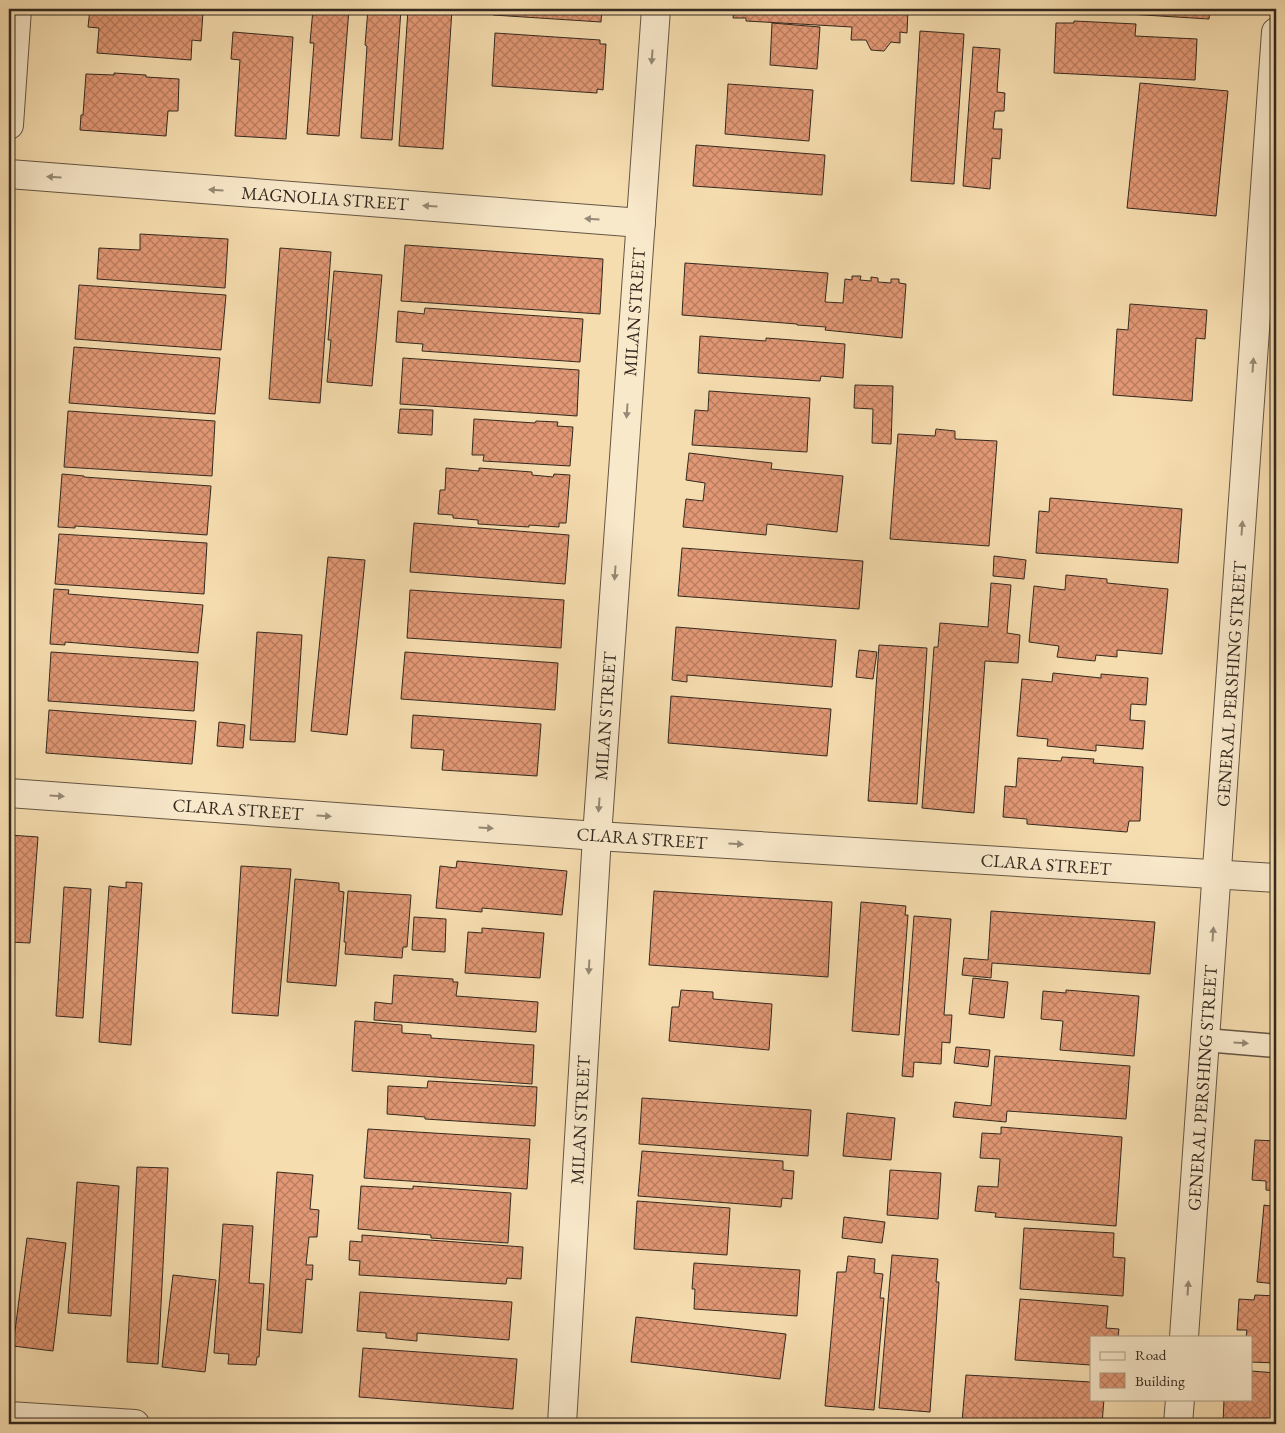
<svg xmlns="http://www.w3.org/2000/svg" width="1285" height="1433" viewBox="0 0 1285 1433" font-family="'EB Garamond',serif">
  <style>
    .building { fill: url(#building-cross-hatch); stroke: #33291f }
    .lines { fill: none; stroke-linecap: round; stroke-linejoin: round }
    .service-casing { stroke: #645643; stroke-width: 25 }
    .minor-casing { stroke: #645643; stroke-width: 30 }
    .service { stroke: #f9e9cb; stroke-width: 22 }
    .minor { stroke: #f9e9cb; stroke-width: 28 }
    .oneway { fill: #968975 }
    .labels { text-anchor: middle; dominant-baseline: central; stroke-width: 4; stroke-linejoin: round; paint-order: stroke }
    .street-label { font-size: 18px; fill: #33291f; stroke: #f9e9cb }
  </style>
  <defs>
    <pattern id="building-cross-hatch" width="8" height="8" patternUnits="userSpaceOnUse" patternTransform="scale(1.25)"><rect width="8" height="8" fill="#e29875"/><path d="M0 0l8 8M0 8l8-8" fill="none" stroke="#b87c5f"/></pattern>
  </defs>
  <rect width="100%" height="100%" fill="#f6ddaf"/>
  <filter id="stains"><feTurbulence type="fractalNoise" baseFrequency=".004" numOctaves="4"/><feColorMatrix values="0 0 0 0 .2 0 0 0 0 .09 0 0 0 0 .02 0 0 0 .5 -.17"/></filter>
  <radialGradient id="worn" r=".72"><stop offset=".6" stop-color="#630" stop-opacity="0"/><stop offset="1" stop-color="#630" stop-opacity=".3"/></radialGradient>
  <g class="building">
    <path d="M90 9H193V11L203 12 201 41 192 40 191 60 97 53 99 28 88 27Z"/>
    <path d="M313 9H349L339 136 307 134 314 43H310Z"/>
    <path d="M368 9H401L392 140 361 138 367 46 365 45Z"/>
    <path d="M408 9H452L443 149 399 146Z"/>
    <path d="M494 9H602L601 22 493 15Z"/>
    <path d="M734 9H908L907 33 900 32V43L891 42 884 51 871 50 866 40H851L852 27 746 21V18H733Z"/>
    <path d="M1062 9H1210L1209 19 1062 10Z"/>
    <path d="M1074 21 1136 24 1135 36 1197 39 1195 80 1054 73 1056 23H1074Z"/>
    <path d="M772 23 820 27 817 69 770 65Z"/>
    <path d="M920 31 964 34 954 184 911 181Z"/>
    <path d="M233 32 293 37 286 139 235 136 240 60 231 59Z"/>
    <path d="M495 33 600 40V44H606L603 90 597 89V93L492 86Z"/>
    <path d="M973 47 1000 49 997 92 1005 93 1004 111H995L993 129H1002L1000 159 992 158 990 189 963 186Z"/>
    <path d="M114 73 146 75V77L179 79 178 111H168L166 136 80 130 81 115H83L86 74 114 75Z"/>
    <path d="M1140 83 1228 91 1216 216 1127 208Z"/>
    <path d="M728 84 813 90 809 141 725 134Z"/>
    <path d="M696 145 825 155 822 195 693 186Z"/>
    <path d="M140 234 228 239 225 288 97 279 99 248 140 250Z"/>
    <path d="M405 245 603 259 600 314 401 301Z"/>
    <path d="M280 248 331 252 320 403 269 399Z"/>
    <path d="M685 263 828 273 825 302 843 303 845 279 852 280V276H861L860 280 871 281V277L878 278V282L891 283V279H899V283L906 284 902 338 825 330 826 327 797 325V324L682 315Z"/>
    <path d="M334 271 382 275 372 386 327 382 331 340H328Z"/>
    <path d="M79 285 226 295 221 350 75 339Z"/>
    <path d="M1130 304 1207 310 1205 339 1196 338 1192 401 1113 395 1117 329 1128 330Z"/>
    <path d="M425 308 583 319 580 362 422 351 423 344 396 342 398 311 424 314Z"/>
    <path d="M700 336 766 341V338L845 344 843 378 821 376 820 381 698 373Z"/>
    <path d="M74 347 220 358 215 414 69 403Z"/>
    <path d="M403 358 579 370 577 416 400 404Z"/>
    <path d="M855 385 893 386 891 444 872 443 873 409 854 408Z"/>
    <path d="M709 391 810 398 807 452 692 445 695 410 708 411Z"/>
    <path d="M400 409 433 410 432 435 398 433Z"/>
    <path d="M68 411 215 421 212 476 64 467Z"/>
    <path d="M474 419 535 423 536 421 558 422 557 426 573 427 570 466 483 461 484 455H472Z"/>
    <path d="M936 429 955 431V439L997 441 989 546 890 539 898 434 935 436Z"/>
    <path d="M689 453 772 463 771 469 843 476 837 532 767 524 766 535 683 527 686 499 703 501 705 483 686 480Z"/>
    <path d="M446 468 479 471V468L532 472V475L553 477 554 474 570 475 566 523H559V527L529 525V527L478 524V520L453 518V515L438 514 440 490H445Z"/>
    <path d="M62 474 84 476V477L211 486 207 535 75 526V528L58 527Z"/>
    <path d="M1050 498 1182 509 1178 563 1036 553 1039 511 1049 512Z"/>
    <path d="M414 523 569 535 565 584 410 572Z"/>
    <path d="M59 534 207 543 204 594 55 584Z"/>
    <path d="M682 548 863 561 859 609 678 596Z"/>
    <path d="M994 556 1026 560 1024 579 993 576Z"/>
    <path d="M328 557 365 560 347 735 311 731Z"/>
    <path d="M1066 575 1107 579V583L1168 589 1162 654 1117 650V657L1096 655 1095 661 1057 657 1059 646 1029 642 1034 586 1065 590Z"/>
    <path d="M991 583 1011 585 1007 633 1020 635 1018 663 985 661 974 813 922 808 934 647H938L940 623 988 627Z"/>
    <path d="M54 589 69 590 68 594 203 605 198 653 65 642V645L50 644Z"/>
    <path d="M410 590 564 600 561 648 407 638Z"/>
    <path d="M676 627 836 640 832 687 687 675V682L672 680Z"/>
    <path d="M257 632 302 635 295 742 250 740Z"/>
    <path d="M879 645 927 648 917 804 868 801Z"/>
    <path d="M859 650 877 652 873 679 856 677Z"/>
    <path d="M51 652 198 662 194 711 48 701Z"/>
    <path d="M405 652 558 663 555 710 401 699Z"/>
    <path d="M1053 673 1101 678V674L1148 678 1146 705 1131 704 1130 720 1145 721 1143 749 1096 745V751L1047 746 1048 739 1017 736 1022 679 1052 682Z"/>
    <path d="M671 696 831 709 827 756 668 743Z"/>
    <path d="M49 710 196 721 192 764 46 753Z"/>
    <path d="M413 715 541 724 537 776 442 770 444 750 411 748Z"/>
    <path d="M219 722 245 725 243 748 217 746Z"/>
    <path d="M1062 757 1094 759 1093 763 1143 767 1140 821H1129L1127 832 1027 824V819L1003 817 1005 786 1016 787 1018 758 1061 761Z"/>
    <path d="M9 835 38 837 30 943 9 942Z"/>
    <path d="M457 861 567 871 562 915 482 908V912L436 908 440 866 456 868Z"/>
    <path d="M241 866 291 869 278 1016 232 1013Z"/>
    <path d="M295 879 339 883V891L344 892 336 986 287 982Z"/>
    <path d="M126 882 142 883 131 1045 99 1042 109 886 126 888Z"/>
    <path d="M64 887 91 889 83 1018 56 1016Z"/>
    <path d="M348 891 411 895 407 947H403L402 958 345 954 346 942H344Z"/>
    <path d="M654 891 832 902 828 977 649 965Z"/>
    <path d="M861 902 906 906 905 915H908L899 1035 852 1031Z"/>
    <path d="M991 911 1155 922 1150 974 992 963 991 978 962 975 964 958 988 960Z"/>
    <path d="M914 916 951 919 944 1015H952L950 1043 942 1042 941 1064 914 1062 913 1077 902 1076Z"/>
    <path d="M414 917 446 919 445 952 412 950Z"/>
    <path d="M482 928 544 933 540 978 465 973 468 932 482 933Z"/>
    <path d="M394 975 453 979V982H458L456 996 538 1002 536 1032 374 1020 375 1002 392 1004Z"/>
    <path d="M973 978 1008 982 1004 1018 969 1014Z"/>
    <path d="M681 990 713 992V999L772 1004 769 1050 669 1041 672 1007H679Z"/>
    <path d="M1066 990 1139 996 1134 1056 1060 1050 1063 1021 1041 1019 1043 991 1066 993Z"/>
    <path d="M355 1021 402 1025V1033L431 1035V1038L534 1045 532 1084 352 1071Z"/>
    <path d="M956 1047 990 1050 988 1067 954 1063Z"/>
    <path d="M995 1056 1130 1066 1126 1119 1007 1111 1006 1122 953 1117 955 1102 991 1106Z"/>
    <path d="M428 1081 537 1087 535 1126 425 1119V1117L387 1114 388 1086 427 1088Z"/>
    <path d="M642 1098 811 1110 808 1156 639 1144Z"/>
    <path d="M847 1113 895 1118 891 1160 843 1156Z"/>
    <path d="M1001 1127 1122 1137 1116 1226 995 1217 996 1213 975 1211 978 1186 998 1187 1000 1159 980 1158 982 1133 1001 1134Z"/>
    <path d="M368 1129 530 1139 527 1189 364 1178Z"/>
    <path d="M1255 1140 1276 1141V1191L1266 1190V1181L1252 1180Z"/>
    <path d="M642 1151 783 1161V1170L794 1171 792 1199 782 1198 781 1207 638 1196Z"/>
    <path d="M137 1167 168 1168 158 1364 127 1362Z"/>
    <path d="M890 1170 941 1173 938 1219 887 1215Z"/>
    <path d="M277 1172 313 1175 310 1209 319 1210 317 1237H309L306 1265H313L312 1280 306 1279 302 1333 267 1330Z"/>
    <path d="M77 1182 119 1186 111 1316 68 1313Z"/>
    <path d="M361 1186 413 1189V1186L511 1193 508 1243 431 1238V1235L358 1229Z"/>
    <path d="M637 1201 730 1208 727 1255 634 1249Z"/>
    <path d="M1264 1205 1276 1207V1284L1257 1282Z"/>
    <path d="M844 1217 885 1222 882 1243 842 1238Z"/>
    <path d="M223 1224 253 1226 249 1283 264 1284 259 1357H257L256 1365 228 1364 229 1354 214 1353Z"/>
    <path d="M1024 1228 1114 1233 1113 1257 1125 1258 1123 1296 1020 1289Z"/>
    <path d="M362 1235 523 1247 521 1279 507 1278 506 1284 359 1275 360 1261 349 1260 350 1241 362 1242Z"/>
    <path d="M27 1238 66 1243 53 1351 13 1346Z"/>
    <path d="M892 1255 938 1259 936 1282H939L930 1412 879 1408Z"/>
    <path d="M848 1256 875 1259 874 1273 883 1274 880 1298H884L874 1410 825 1406 837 1272H846Z"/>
    <path d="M694 1263 800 1270 797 1316 694 1309 695 1289H692Z"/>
    <path d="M173 1275 216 1280 205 1372 162 1367Z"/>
    <path d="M360 1292 512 1302 509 1340 417 1333V1341L386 1338V1333L357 1331Z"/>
    <path d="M1255 1295 1276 1296V1363L1251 1362V1337H1246L1247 1330H1237L1239 1299 1254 1300Z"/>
    <path d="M1020 1299 1108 1306 1106 1328 1119 1329 1118 1337H1091V1365L1015 1360Z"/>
    <path d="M636 1317 786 1334 780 1379 631 1362Z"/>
    <path d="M9 1318H14L10 1376H9Z"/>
    <path d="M363 1348 517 1359 513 1409 359 1397Z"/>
    <path d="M1251 1371 1276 1373V1424H1223L1224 1399H1251Z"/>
    <path d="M966 1375 1091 1382V1399H1104L1102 1424H990L962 1422Z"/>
  </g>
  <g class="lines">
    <defs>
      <path id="service" d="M1205 1040 1276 1046"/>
      <g id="minor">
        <path d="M9 125 17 9"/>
        <path d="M9 174 641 223"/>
        <path d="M9 793 597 836 1276 878"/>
        <path d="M1184 1337 1276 32"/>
        <path d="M9 1416 135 1424"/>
        <path d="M562 1424 597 836 656 9"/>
        <path d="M1178 1424 1180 1399"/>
      </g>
    </defs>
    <use href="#service" class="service-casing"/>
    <use href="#minor" class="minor-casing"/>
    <use href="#service" class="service"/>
    <use href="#minor" class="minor"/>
  </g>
  <defs><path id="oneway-solid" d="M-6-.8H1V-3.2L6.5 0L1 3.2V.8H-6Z" transform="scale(1.25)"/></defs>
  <g class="oneway">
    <use href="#oneway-solid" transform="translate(652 57) rotate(94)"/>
    <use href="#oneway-solid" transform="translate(54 177) rotate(-176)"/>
    <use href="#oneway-solid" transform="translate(216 190) rotate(-176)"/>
    <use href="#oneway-solid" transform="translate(430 206) rotate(-176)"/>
    <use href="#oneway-solid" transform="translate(592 219) rotate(-176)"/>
    <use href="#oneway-solid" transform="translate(1253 365) rotate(-86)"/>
    <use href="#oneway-solid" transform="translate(627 411) rotate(94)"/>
    <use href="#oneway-solid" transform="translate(1242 528) rotate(-86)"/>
    <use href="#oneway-solid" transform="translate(615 573) rotate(94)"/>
    <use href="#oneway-solid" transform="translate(57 796) rotate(4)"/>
    <use href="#oneway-solid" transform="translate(599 805) rotate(94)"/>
    <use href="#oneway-solid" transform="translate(324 816) rotate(4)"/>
    <use href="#oneway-solid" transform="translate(486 828) rotate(4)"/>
    <use href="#oneway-solid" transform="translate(736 844) rotate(4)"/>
    <use href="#oneway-solid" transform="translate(1213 934) rotate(-86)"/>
    <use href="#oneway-solid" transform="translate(589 967) rotate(93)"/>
    <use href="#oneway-solid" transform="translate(1241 1043) rotate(4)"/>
    <use href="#oneway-solid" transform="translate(1188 1288) rotate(-86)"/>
  </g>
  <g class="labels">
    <g class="street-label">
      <text transform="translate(325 198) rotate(4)">MAGNOLIA STREET</text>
      <text transform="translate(634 312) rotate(-86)">MILAN STREET</text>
      <text transform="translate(1231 684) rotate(-86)">GENERAL PERSHING STREET</text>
      <text transform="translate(605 716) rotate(-86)">MILAN STREET</text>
      <text transform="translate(238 809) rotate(4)">CLARA STREET</text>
      <text transform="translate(642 838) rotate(4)">CLARA STREET</text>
      <text transform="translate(1046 864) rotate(4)">CLARA STREET</text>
      <text transform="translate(1202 1088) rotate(-86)">GENERAL PERSHING STREET</text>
      <text transform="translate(580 1120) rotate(-87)">MILAN STREET</text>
    </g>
  </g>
  <rect width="1285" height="1433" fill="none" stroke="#f6ddaf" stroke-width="30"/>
  <rect x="10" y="10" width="1265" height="1413" fill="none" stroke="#33291f" stroke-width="2.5"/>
  <rect x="15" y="15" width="1255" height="1403" fill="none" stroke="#33291f"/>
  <rect x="1090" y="1336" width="162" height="65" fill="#f9e9cb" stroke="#aa9c86"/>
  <rect x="1100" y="1352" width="25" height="8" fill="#f9e9cb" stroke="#aa9c86"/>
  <text x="1135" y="1360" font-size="15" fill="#33291f">Road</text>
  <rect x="1100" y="1373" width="25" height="15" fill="url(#building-cross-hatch)" stroke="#aa9c86"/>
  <text x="1135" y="1386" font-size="15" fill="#33291f">Building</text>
  <rect width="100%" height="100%" filter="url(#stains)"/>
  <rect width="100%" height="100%" fill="url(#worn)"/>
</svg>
